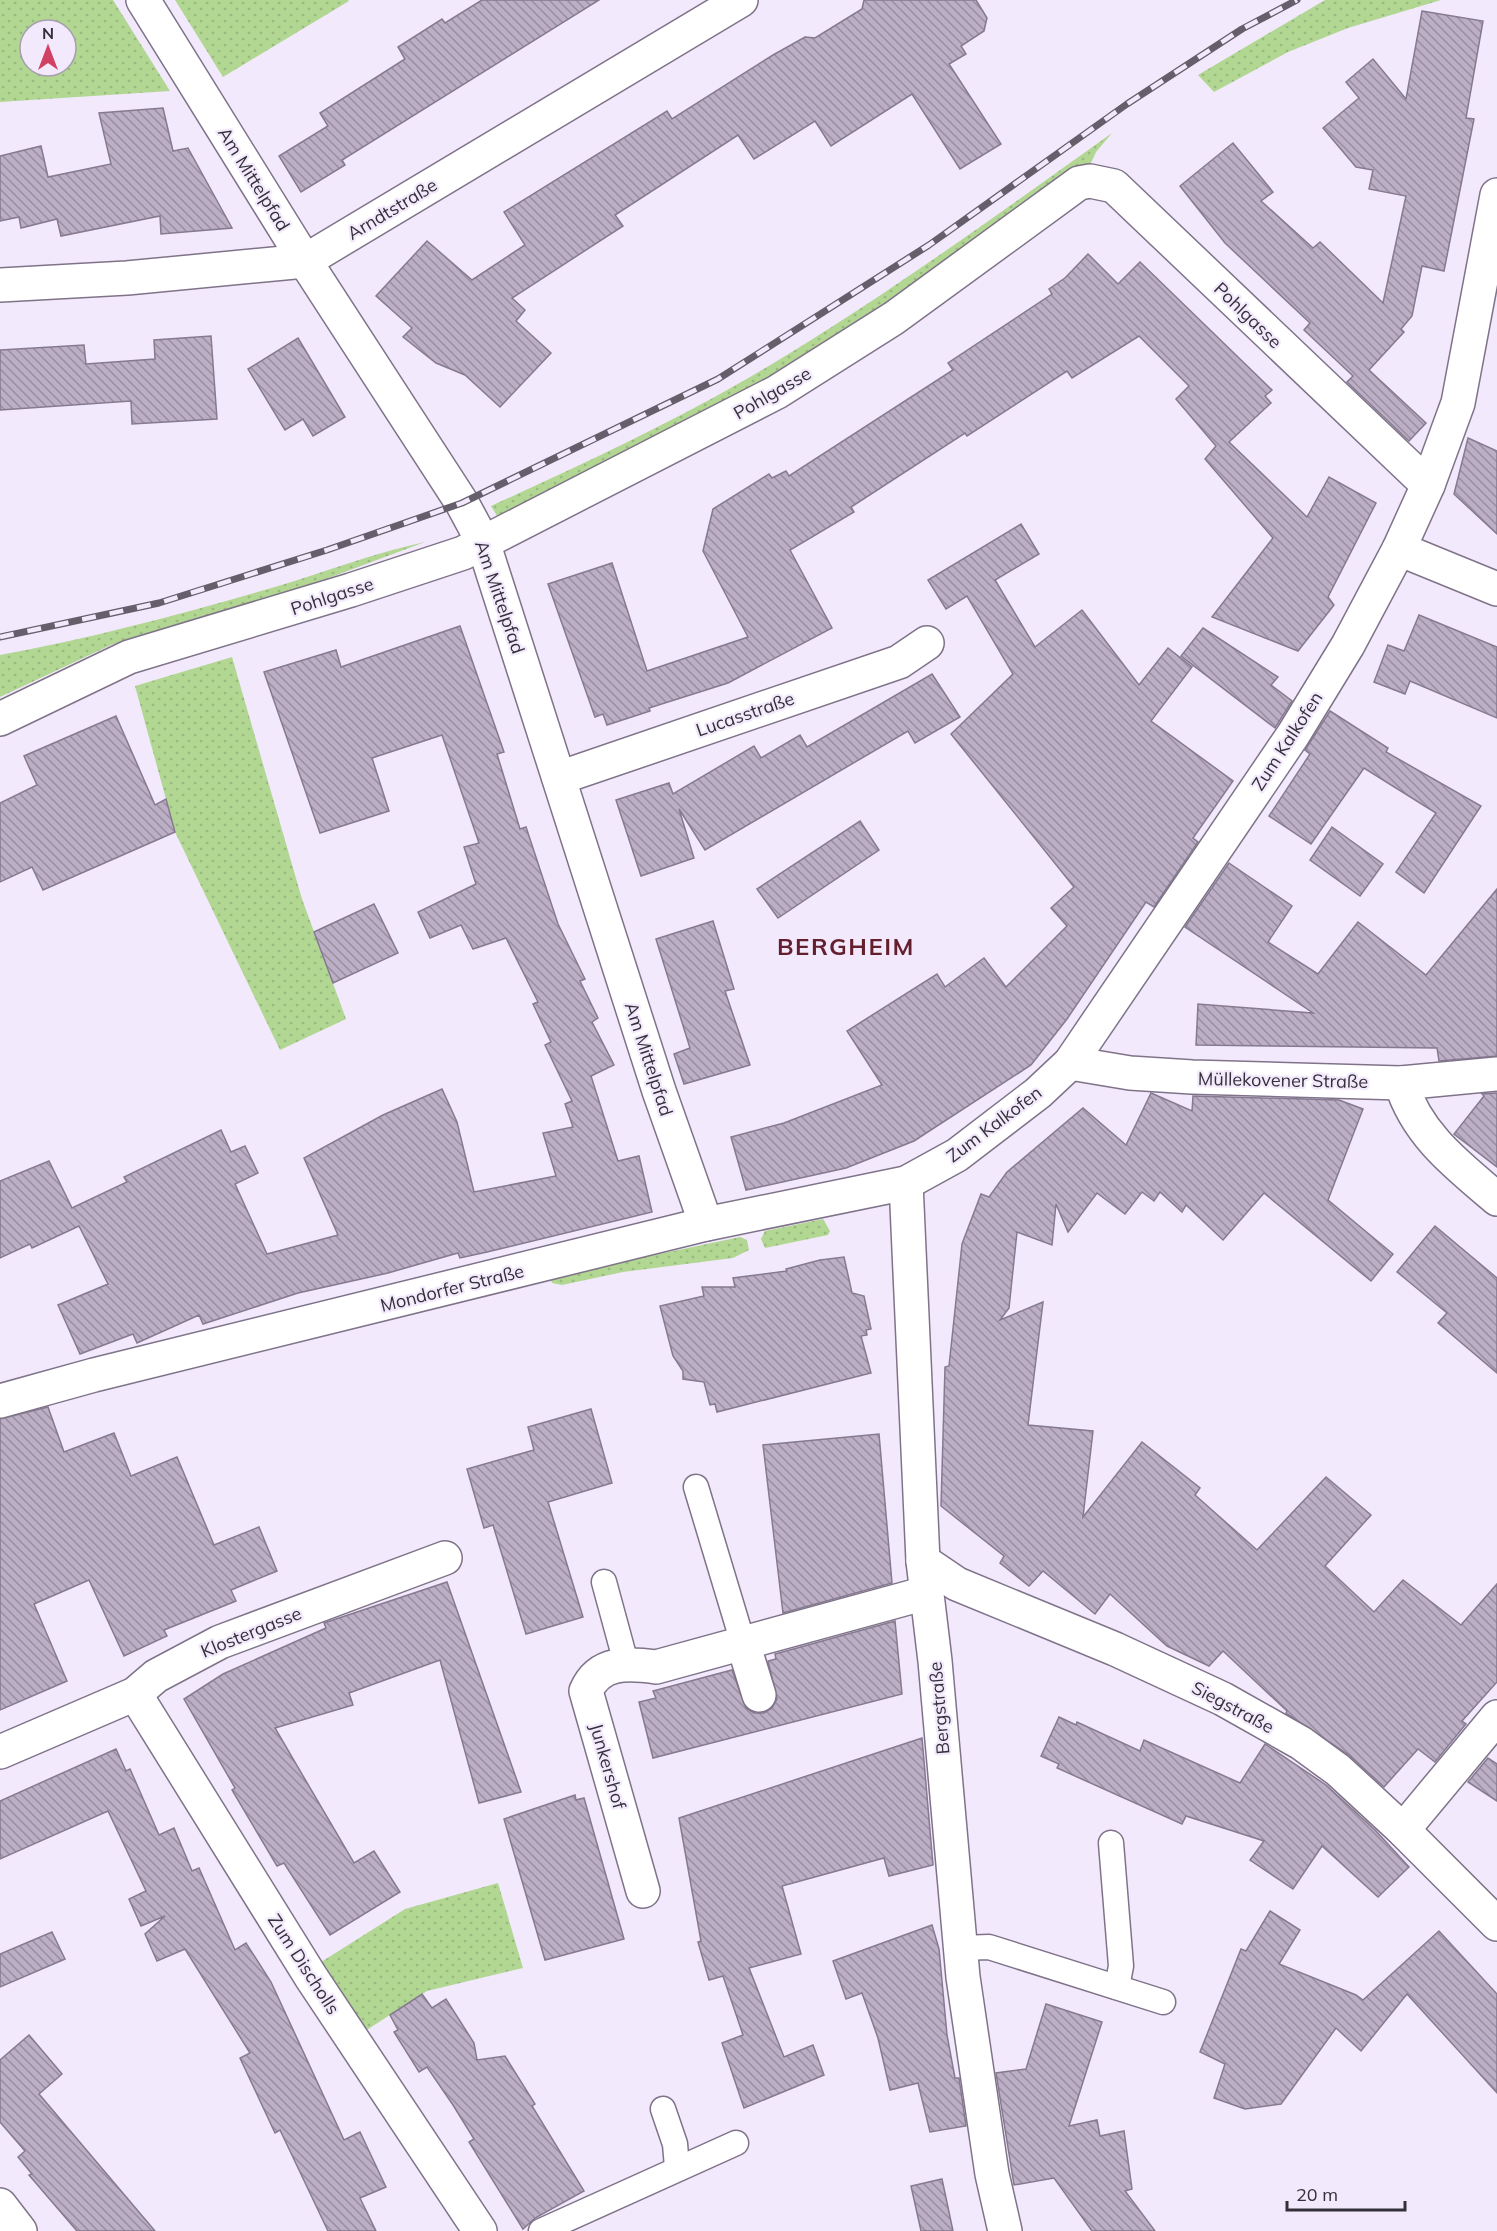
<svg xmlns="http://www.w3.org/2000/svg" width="1497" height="2231" viewBox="0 0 1497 2231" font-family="Mulish,sans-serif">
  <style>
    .grass { fill: url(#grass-dots); fill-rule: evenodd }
    .building { fill: url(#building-back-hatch); stroke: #857a8f; stroke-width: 1.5 }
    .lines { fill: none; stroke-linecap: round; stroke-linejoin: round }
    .lane-casing { stroke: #7f7389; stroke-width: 27 }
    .street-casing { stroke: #7f7389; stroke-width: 36 }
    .secondary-casing { stroke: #7f7389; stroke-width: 36 }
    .lane { stroke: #fff; stroke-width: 24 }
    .street { stroke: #fff; stroke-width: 33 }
    .secondary { stroke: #fff; stroke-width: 33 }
    .rail-casing { stroke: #645f6a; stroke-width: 7 }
    .rail { stroke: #f3e9fc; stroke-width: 4.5; stroke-dasharray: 14; stroke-linecap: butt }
    .labels { text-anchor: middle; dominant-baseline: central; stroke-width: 4.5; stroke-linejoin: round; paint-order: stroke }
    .street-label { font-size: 18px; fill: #343039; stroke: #f3e9fc }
    .district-label { font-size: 24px; font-weight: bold; letter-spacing: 1.5px; fill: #641f2f; stroke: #f3e9fc }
  </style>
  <defs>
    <pattern id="grass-dots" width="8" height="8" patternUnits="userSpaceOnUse" patternTransform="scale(1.5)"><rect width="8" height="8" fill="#b1d792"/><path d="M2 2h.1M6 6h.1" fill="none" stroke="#99b97f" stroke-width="1.8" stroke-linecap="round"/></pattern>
    <pattern id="building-back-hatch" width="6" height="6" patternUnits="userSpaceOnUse" patternTransform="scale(1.5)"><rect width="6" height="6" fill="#bbaec5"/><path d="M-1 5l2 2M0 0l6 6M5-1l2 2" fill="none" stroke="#998ea1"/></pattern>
  </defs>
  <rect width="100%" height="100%" fill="#f3e9fc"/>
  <g class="grass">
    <path d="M0 0H113L170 91 0 102ZM30 30H66V66H30Z"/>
    <path d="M175 0H348L349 1 223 77Z"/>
    <path d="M1325 0H1441L1348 28 1288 52 1214 92 1198 75Z"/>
    <path d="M1112 133 1096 152 1090 165 853 332 502 524 491 506C576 467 661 428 743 381 871 307 991 219 1112 133Z"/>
    <path d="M425 542 318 582 111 645 0 697V655C93 638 185 613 275 587 325 572 374 553 425 542Z"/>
    <path d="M232 657 302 899 346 1019 280 1050 175 832 135 686Z"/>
    <path d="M823 1219 830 1231 828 1235 765 1248 761 1239 765 1231Z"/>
    <path d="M740 1237 747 1240 749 1250 733 1258 623 1272 562 1285 552 1283 550 1277Z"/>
    <path d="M498 1883 523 1968 427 1991 362 2033 318 1964 405 1909Z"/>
  </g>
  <g class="building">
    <path d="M482 0H599L342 160 345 165 301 192 279 156 328 126 320 113 405 59 398 47 442 19 445 23Z"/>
    <path d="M864 0H976L987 18 984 31 961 46 966 54 949 64 1001 144 960 169 912 94 831 146 815 121 754 159 738 135 615 215 623 226 512 298 525 310 516 321 551 353 500 407 465 375 436 363 403 337 412 328 376 296 427 241 472 280 525 245 504 212 667 111 672 119 773 55 805 37 815 38 862 9Z"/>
    <path d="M1422 11 1483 21 1466 118 1474 119 1444 271 1422 266 1412 316 1401 329 1404 332 1369 370 1426 423 1409 441 1347 382 1353 376 1304 330 1310 323 1225 243 1180 186 1233 143 1273 192 1261 201 1313 248 1320 242 1383 303 1406 196 1369 189 1373 170 1356 167 1323 128 1359 98 1346 82 1373 59 1406 99Z"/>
    <path d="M163 108 173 151 188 148 232 228 161 234 160 216 61 236 57 219 21 228 19 217 0 221V156L41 146 48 177 111 164 99 113Z"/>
    <path d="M1088 254 1118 284 1140 262 1272 390 1265 396 1271 403 1229 442 1307 517 1329 477 1376 503 1328 597 1334 605 1298 651 1212 617 1273 538 1205 459 1216 446 1176 399 1189 386 1139 336 1072 378 1067 371 967 436 965 433 851 507 854 512 790 550 832 628 728 683 649 708 650 711 607 725 603 714 595 717 548 584 612 563 647 671 748 637 703 551 713 509 769 474 772 478 786 471 789 476 953 370 948 363 1052 294 1049 289 1065 278Z"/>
    <path d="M211 336 217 419 132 424 131 401 0 410V350L84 345 86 364 155 359 154 340Z"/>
    <path d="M298 338 345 417 313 436 303 419 285 430 248 369Z"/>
    <path d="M1468 438 1497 451V534L1454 494Z"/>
    <path d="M1021 524 1039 554 995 580 1035 647 1082 610 1139 685 1168 648 1192 667 1151 721 1233 781 1193 838 1198 842 1154 907 1146 902 1067 1019 1031 1065 914 1141 846 1168 746 1190 731 1137 784 1123 882 1085 847 1031 937 974 945 987 984 958 1006 987 1067 926 1051 908 1074 887 951 734 1013 674 967 596 946 609 928 580Z"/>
    <path d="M1419 615 1497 647V718L1410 681 1405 694 1374 682 1388 645 1404 651Z"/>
    <path d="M460 626 504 752 497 754 520 829 526 827 558 924 585 979 580 981 598 1018 592 1022 614 1065 591 1076 618 1161 639 1156 652 1212 487 1252 460 1258 458 1253 388 1273 298 1293 203 1324 199 1315 137 1343 133 1334 80 1354 58 1305 108 1284 79 1226 32 1248 30 1244 0 1258V1181L49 1161 72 1208 127 1182 124 1177 221 1130 231 1152 245 1146 258 1173 235 1184 267 1254 338 1235 304 1158 383 1115 442 1089 457 1122 474 1192 556 1176 543 1133 573 1127 565 1104 572 1101 545 1045 551 1042 533 1004 538 1002 506 938 473 949 461 925 430 938 418 912 476 884 464 847 479 843 442 735 372 758 389 811 320 833 264 672 336 650 341 667Z"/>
    <path d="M1203 628 1278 677 1271 685 1292 701 1275 728 1181 656Z"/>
    <path d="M932 674 960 717 915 743 908 731 705 850 679 809 694 858 641 876 616 800 669 783 673 794 754 746 761 758 800 735 807 747Z"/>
    <path d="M1330 711 1388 748 1386 752 1481 806 1424 893 1396 872 1436 813 1364 768 1311 844 1269 816 1310 754 1305 750Z"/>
    <path d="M116 716 155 805 166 799 175 832 43 890 32 867 0 882V803L37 785 24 756Z"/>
    <path d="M860 821 879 850 778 918 757 889Z"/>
    <path d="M1332 827 1383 864 1360 896 1310 860Z"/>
    <path d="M1229 863 1292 906 1268 942 1318 974 1358 922 1426 975 1497 889V1056L1439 1061 1437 1048 1196 1045 1198 1004 1313 1013 1185 927Z"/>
    <path d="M374 904 398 953 333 983 314 932Z"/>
    <path d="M713 921 734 989 725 991 750 1065 684 1084 674 1054 690 1048 656 939Z"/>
    <path d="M1151 1093 1192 1111 1193 1096 1339 1100 1363 1109 1328 1200 1393 1254 1371 1281 1264 1193 1223 1240 1186 1205 1182 1212 1160 1192 1154 1201 1142 1192 1125 1214 1097 1193 1068 1232 1056 1204 1052 1245 1017 1232 1009 1308 1000 1320 1043 1302 1028 1425 1093 1431 1083 1517 1142 1442 1200 1488 1195 1495 1257 1550 1326 1477 1371 1515 1325 1566 1374 1612 1403 1580 1461 1625 1497 1584V1682L1462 1721 1466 1724 1435 1762 1418 1749 1384 1787 1349 1755 1286 1713 1287 1711 1223 1651 1209 1666 1167 1646 1110 1594 1095 1614 1043 1571 1029 1586 1000 1563 1004 1556 941 1506 945 1367 949 1366 962 1244 981 1194 989 1197 1007 1172 1083 1108 1126 1145Z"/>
    <path d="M1497 1093V1167L1454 1134 1484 1096 1482 1094Z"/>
    <path d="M1435 1226 1497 1278V1373L1438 1323 1447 1313 1397 1272Z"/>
    <path d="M844 1257 852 1293 864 1296 871 1329 866 1330 867 1335 861 1336 871 1373 717 1412 715 1404 710 1405 704 1382 683 1379V1371L673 1356 660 1306 704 1296 702 1287H735L733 1278 787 1271 786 1269 820 1260Z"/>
    <path d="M48 1407 64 1452 114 1433 131 1476 177 1457 214 1545 259 1527 277 1571 231 1590 236 1601 164 1630 167 1636 124 1656 89 1580 34 1604 67 1681 0 1710V1419Z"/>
    <path d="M591 1409 612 1483 548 1502 583 1617 526 1634 493 1525 484 1528 467 1469 534 1450 528 1427Z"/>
    <path d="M879 1434 892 1583 783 1613 763 1445Z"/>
    <path d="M447 1582 521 1792 479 1803 440 1660 349 1693 353 1705 275 1728 354 1863 374 1851 400 1892 330 1935 284 1863 277 1866 232 1790 235 1788 184 1699 223 1674 326 1628 324 1623Z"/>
    <path d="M895 1621 902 1694 653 1758 639 1702 656 1698 653 1691 732 1670 746 1708 754 1713H764L772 1708 777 1699 768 1661 776 1659 775 1654Z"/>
    <path d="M1059 1717 1076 1725 1077 1722 1140 1751 1144 1740 1240 1783 1265 1744 1326 1785 1375 1830 1409 1867 1378 1897 1322 1846 1293 1889 1250 1860 1264 1841 1186 1816 1182 1824 1057 1768 1059 1764 1041 1756Z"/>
    <path d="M922 1738 933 1865 889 1876 884 1858 782 1886 801 1954 749 1968 784 2057 813 2045 824 2075 744 2108 722 2043 743 2035 723 1976 709 1980 698 1942 701 1941 679 1818Z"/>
    <path d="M116 1749 126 1771 130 1769 159 1835 174 1828 192 1871 199 1868 235 1950 246 1943 271 1982 344 2140 360 2132 386 2187 360 2198 376 2231H328L280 2130 275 2133 240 2058 250 2053 185 1949 157 1961 145 1934 165 1916 141 1926 129 1899 146 1891 108 1811 0 1859V1801Z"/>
    <path d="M1488 1758 1497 1764V1801L1468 1782Z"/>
    <path d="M575 1795 576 1800 584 1798 624 1939 545 1960 504 1819Z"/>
    <path d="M1270 1911 1300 1930 1279 1964 1356 1995 1363 2000 1439 1931 1497 1994V2093L1407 1994 1361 2051 1336 2028 1281 2104 1245 2109 1214 2098 1225 2064 1200 2052 1241 1949 1246 1951Z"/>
    <path d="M932 1925 939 1949 947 2035 955 2078H959L966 2126 930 2132 918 2083 890 2090 878 2038 862 1993 846 1999 833 1961Z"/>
    <path d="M52 1932 65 1959 0 1987V1954Z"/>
    <path d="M422 1994 432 2008 446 1999 474 2043 477 2060 505 2056 535 2104 532 2106 584 2191 535 2218 523 2229 469 2142 474 2139 453 2105 427 2067 419 2072 394 2032 398 2030 390 2015Z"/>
    <path d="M1046 2004 1102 2022 1069 2126 1097 2120 1100 2136 1124 2131 1132 2189 1125 2191 1155 2231H1092L1054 2178 1014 2185 996 2073 1026 2069Z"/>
    <path d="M29 2035 62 2074 39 2094 155 2231H77L29 2175 32 2174 18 2157 25 2151 0 2122V2060Z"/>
    <path d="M942 2179 953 2231H921L911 2186Z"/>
  </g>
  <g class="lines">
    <defs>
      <g id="lane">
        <path d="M696 1487 743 1643"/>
        <path d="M604 1582 626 1663"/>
        <path d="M1111 1843 1121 1966 1117 1987"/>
        <path d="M961 1948 989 1947 1163 2002"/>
        <path d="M663 2109 675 2144 677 2167"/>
        <path d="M541 2231 736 2143"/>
      </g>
      <g id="street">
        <path d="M143 0 305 261 462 503 483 542 659 1091 706 1224"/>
        <path d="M0 285 127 278 305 261 741 0"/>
        <path d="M1399 549 1497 589"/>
        <path d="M0 719 129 657 351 590 463 553 777 392 894 318 1079 183 1090 181 1114 186 1428 485"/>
        <path d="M559 778 899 662 927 643"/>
        <path d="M1070 1063 1130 1073 1192 1077 1401 1083 1497 1074"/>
        <path d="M1401 1083C1417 1135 1457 1165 1497 1199"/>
        <path d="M906 1183 923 1561 935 1661 963 1977 992 2174 1005 2231"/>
        <path d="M923 1561 957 1584 1115 1649 1223 1699 1301 1743 1338 1770 1403 1830 1497 1924"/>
        <path d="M743 1643 759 1695"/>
        <path d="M135 1694 311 1977 480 2231"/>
        <path d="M0 1752 135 1694 156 1676 220 1642 445 1558"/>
        <path d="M1403 1830 1497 1717"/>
        <path d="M643 1891 586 1691C599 1661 628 1663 656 1667L926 1593"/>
        <path d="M0 2205 20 2231"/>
      </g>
      <path id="secondary" d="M0 1401 94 1375 706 1224 906 1183 957 1155 1038 1093 1070 1063 1293 735 1348 645 1399 549 1428 485 1458 403 1497 195"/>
    </defs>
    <use href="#lane" class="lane-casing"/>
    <use href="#street" class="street-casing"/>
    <use href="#secondary" class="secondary-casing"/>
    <use href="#lane" class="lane"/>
    <use href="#street" class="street"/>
    <use href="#secondary" class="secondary"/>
    <defs>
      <path id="rail" d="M0 637 159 603 327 550 462 503 718 379 929 245 1127 104 1242 29 1297 0"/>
    </defs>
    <use href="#rail" class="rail-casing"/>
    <use href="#rail" class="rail"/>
  </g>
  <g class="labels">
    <g class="street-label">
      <text transform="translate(254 179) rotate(58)">Am Mittelpfad</text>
      <text transform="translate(392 209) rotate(-31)">Arndtstraße</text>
      <text transform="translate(1248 315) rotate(44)">Pohlgasse</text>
      <text transform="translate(772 393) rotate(-30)">Pohlgasse</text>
      <text transform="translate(332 596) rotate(-18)">Pohlgasse</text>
      <text transform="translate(500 597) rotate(71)">Am Mittelpfad</text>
      <text transform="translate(745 714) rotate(-19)">Lucasstraße</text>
      <text transform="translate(1287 741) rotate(-57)">Zum Kalkofen</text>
      <text transform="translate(649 1059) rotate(72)">Am Mittelpfad</text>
      <text transform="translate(1283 1080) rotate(1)">Müllekovener Straße</text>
      <text transform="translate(994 1124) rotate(-37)">Zum Kalkofen</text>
      <text transform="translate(452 1288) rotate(-14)">Mondorfer Straße</text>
      <text transform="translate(251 1632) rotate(-22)">Klostergasse</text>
      <text transform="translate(1233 1707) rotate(28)">Siegstraße</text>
      <text transform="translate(939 1708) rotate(-95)">Bergstraße</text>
      <text transform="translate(608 1766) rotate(74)">Junkershof</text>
      <text transform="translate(304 1964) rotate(57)">Zum Discholls</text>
    </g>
    <g class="district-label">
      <text x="846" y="946">BERGHEIM</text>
    </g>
  </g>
  <g transform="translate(48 48)"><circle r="28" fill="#f3e9fc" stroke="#a79fae" stroke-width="1.5"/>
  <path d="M0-4.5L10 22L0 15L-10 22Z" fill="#d14164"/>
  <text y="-9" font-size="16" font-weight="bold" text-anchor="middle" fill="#343039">N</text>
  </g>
  <path d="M1287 2201v9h118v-9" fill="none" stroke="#343039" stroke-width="3"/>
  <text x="1296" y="2201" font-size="18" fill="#343039" stroke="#f3e9fc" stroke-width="4.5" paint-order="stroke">20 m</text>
</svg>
